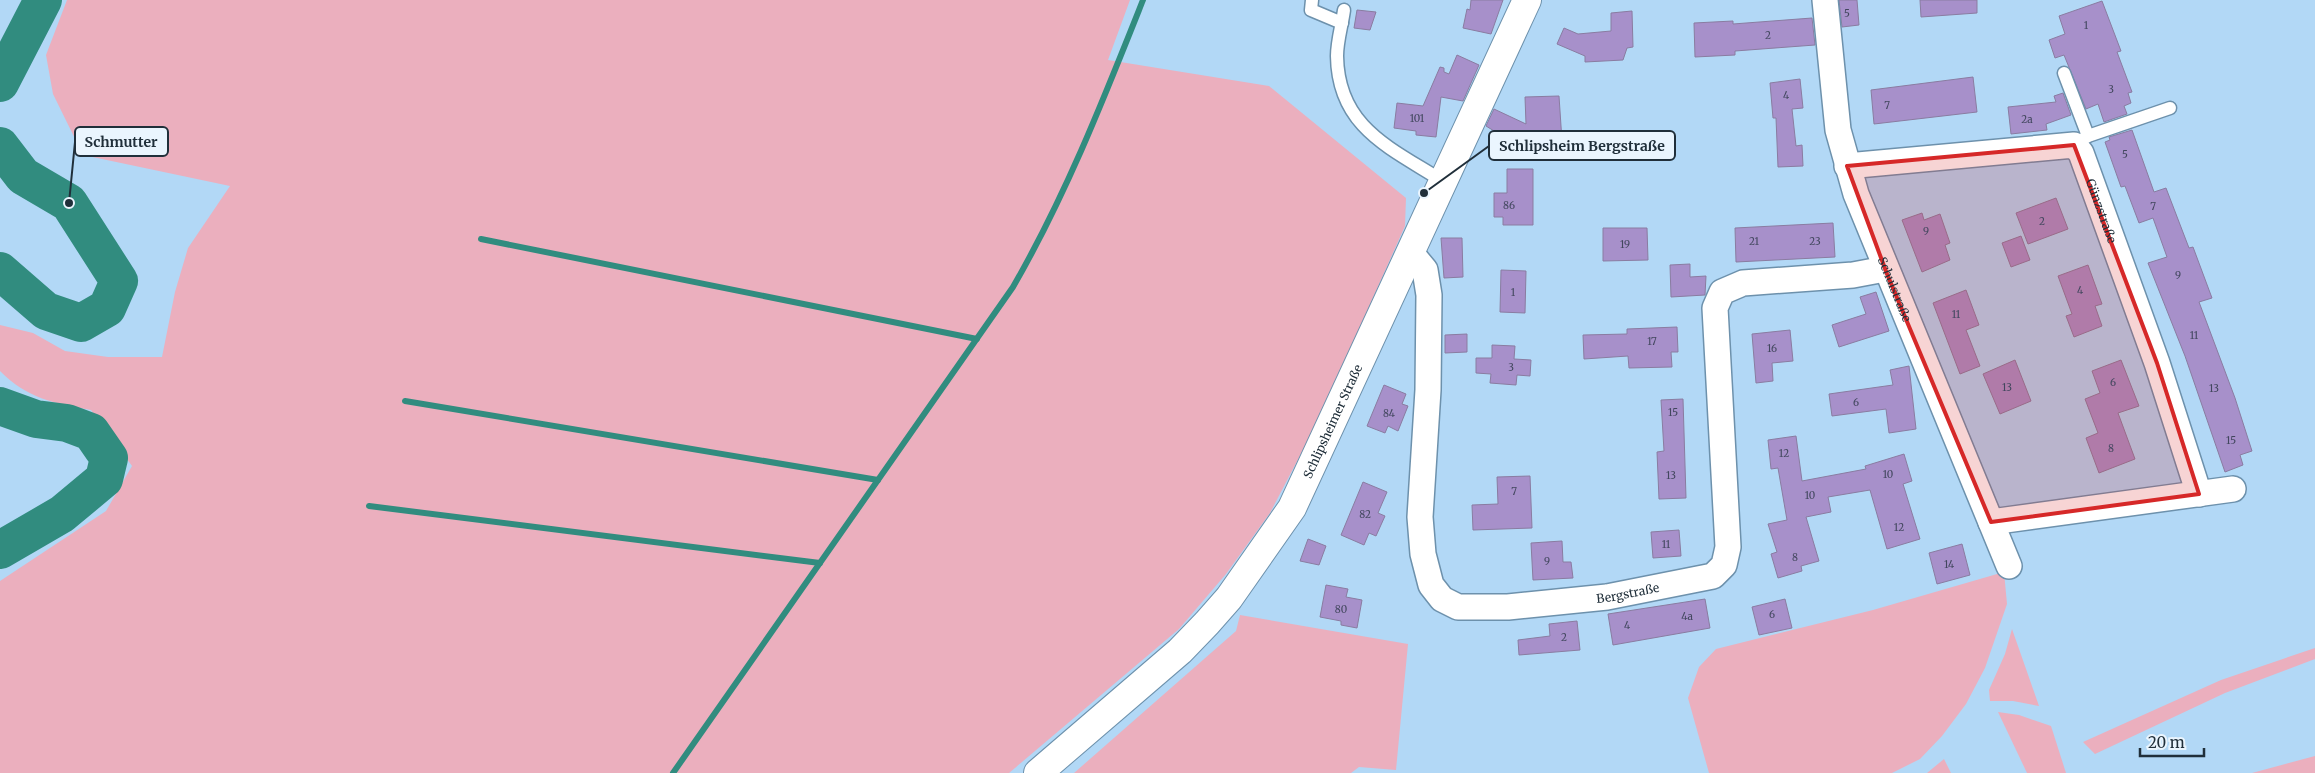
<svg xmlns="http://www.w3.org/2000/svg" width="2315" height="773" viewBox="0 0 2315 773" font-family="Merriweather,serif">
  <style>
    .green { fill: #ebafbe }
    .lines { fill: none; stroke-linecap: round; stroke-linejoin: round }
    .stream { stroke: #318c7f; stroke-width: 6 }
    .river { stroke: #318c7f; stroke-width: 38 }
    .building { fill: #a790ca; stroke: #8a7ca1 }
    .lane-casing { stroke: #6d91ac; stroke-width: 15 }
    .street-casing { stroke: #6d91ac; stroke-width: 28 }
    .secondary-casing { stroke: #6d91ac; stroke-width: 30 }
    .lane { stroke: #fff; stroke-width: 12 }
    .street { stroke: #fff; stroke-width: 25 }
    .secondary { stroke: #fff; stroke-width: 28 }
    .marked { fill: #d62828; fill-opacity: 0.2; stroke: #d62828; stroke-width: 4; stroke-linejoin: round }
    .labels { text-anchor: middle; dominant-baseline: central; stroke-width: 5; stroke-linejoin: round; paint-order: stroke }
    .number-label { font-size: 10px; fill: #42475e }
    .street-label { font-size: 12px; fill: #202f3a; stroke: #eaf5fe }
    .leader { fill: none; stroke: #202f3a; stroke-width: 2 }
    .callout-dot { fill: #202f3a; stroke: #eaf5fe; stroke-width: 2 }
    .callout { fill: #eaf5fe; stroke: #202f3a; stroke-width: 2 }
    .callout-label { font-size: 14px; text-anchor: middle; font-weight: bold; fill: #202f3a }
  </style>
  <rect width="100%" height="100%" fill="#b2d8f6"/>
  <g class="green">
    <path d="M67 0H1130L1108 60 1269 86 1406 198 1405 226 1318 421 1270 513 1226 574 1179 629 1009 773H0V581L106 511 132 466 91 410C54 403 28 399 0 371V325L33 333 65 351 108 357H162L175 292 188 248 230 186 83 155 53 94 46 55Z"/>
    <path d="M2004 572 2007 604 1985 668 1966 704 1942 736 1920 759 1892 773H1709L1688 698 1699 667 1716 649 1873 610Z"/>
    <path d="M1240 615 1408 644 1396 770 1359 767 1351 773H1074L1236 631Z"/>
    <path d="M2012 629 2039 706 2013 701H1990L1989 690 2005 654Z"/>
    <path d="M2315 648V659L2225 693 2095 754 2083 742 2221 680Z"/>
    <path d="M1998 712 2019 715 2051 726 2066 773H2027Z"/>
    <path d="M2315 756V773H2252Z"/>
    <path d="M1944 759 1951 773H1927Z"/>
  </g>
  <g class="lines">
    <g class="stream">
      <path d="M481 239 977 339"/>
      <path d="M405 401 878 480"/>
      <path d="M369 506 820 563"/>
      <path d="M673 773 1013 287C1066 195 1104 98 1143 0"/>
    </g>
    <g class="river">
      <path d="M0 83 43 0"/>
      <path d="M0 146 23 176 69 203 119 281 107 308 81 323 46 311 0 271"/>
      <path d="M0 406 36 419 67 423 91 432 109 458 104 479 62 514 0 550"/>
    </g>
  </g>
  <g class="building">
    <path d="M1471 0H1503L1491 34 1463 28 1467 9 1470 10Z"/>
    <path d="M1839 0H1857L1859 25 1842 27Z"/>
    <path d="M1920 0H1977V13L1921 17Z"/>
    <path d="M2102 1 2121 51 2117 52 2132 92 2128 93 2131 103 2124 106 2127 114 2104 122 2098 104 2086 109 2064 55 2055 58 2049 40 2065 34 2059 16Z"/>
    <path d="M1357 10 1376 12 1370 30 1354 28Z"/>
    <path d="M1632 11 1633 47 1627 48 1623 60 1585 62V56L1557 44 1564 28 1578 34 1611 31V13Z"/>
    <path d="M1812 18 1815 45 1735 51V55L1695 57 1694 23 1733 21V24Z"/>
    <path d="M1457 55 1479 65 1463 101 1441 97 1436 137 1416 135V131L1394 128 1397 103 1423 106 1440 67 1444 68V72L1449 74Z"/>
    <path d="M1973 77 1977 112 1874 124 1871 90Z"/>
    <path d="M1800 79 1803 108 1792 109 1796 146 1802 145 1803 166 1778 167 1776 118H1773L1770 83Z"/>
    <path d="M2063 93 2071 115 2046 124 2047 130 2011 134 2008 107 2056 102 2054 96Z"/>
    <path d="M1559 96 1562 141 1533 142V155L1486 126 1494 109 1526 124 1525 97Z"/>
    <path d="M2132 130 2154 192 2166 188 2189 248 2193 247 2212 298 2199 302 2235 398 2252 451 2240 455 2243 465 2225 472 2185 356 2148 263 2167 257 2153 218 2139 223 2125 186 2121 187 2105 142 2110 140 2109 137Z"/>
    <path d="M1507 169H1533V225H1503V217H1494V193H1507Z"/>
    <path d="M2056 198 2068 229 2028 244 2016 213Z"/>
    <path d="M1922 213 1924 220 1940 214 1950 243 1945 245 1950 260 1922 272 1902 220Z"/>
    <path d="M1833 223 1835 257 1736 262 1735 228Z"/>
    <path d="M1603 228H1647L1648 260 1603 261Z"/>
    <path d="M2021 236 2030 260 2011 267 2002 243Z"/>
    <path d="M1441 238H1462L1463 277 1444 278Z"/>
    <path d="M1690 264V277L1706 276 1705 295 1671 297 1670 265Z"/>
    <path d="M2088 265 2102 304 2095 306 2102 326 2074 337 2066 316 2072 314 2058 276Z"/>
    <path d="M1501 270 1526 271 1525 313 1500 312Z"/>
    <path d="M1966 290 1979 325 1966 330 1980 366 1960 374 1933 303Z"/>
    <path d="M1876 292 1889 331 1839 347 1832 325 1866 314 1860 297Z"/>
    <path d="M1677 327 1678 352H1671L1672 367 1629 368 1628 356 1584 359 1583 335 1627 334V329Z"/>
    <path d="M1790 330 1793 361 1772 363 1773 381 1756 383 1752 334Z"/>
    <path d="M1467 334V352L1445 353V335Z"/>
    <path d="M1492 345 1515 346 1514 359 1531 360 1530 376 1517 375 1516 385 1490 383 1491 374 1476 373V358H1492Z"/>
    <path d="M2015 360 2031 401 2000 414 1983 374Z"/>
    <path d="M2121 360 2139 406 2118 413 2135 459 2099 473 2086 438 2098 433 2085 399 2100 393 2092 371Z"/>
    <path d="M1909 366 1916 429 1889 433 1886 409 1832 416 1829 394 1893 385 1890 370Z"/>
    <path d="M1384 385 1406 394 1402 404 1408 406 1398 431 1388 426 1385 433 1367 426Z"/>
    <path d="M1683 399 1686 498 1659 499 1657 452 1664 451 1661 400Z"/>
    <path d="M1796 436 1802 481 1866 469 1865 466 1904 454 1912 481 1903 484 1920 539 1887 549 1870 490 1828 497 1831 512 1806 517 1819 561 1801 566 1802 571 1778 578 1771 554 1777 552 1768 524 1787 520 1778 468 1771 469 1768 440Z"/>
    <path d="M1530 476 1532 528 1473 530 1472 505 1498 504 1497 477Z"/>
    <path d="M1363 482 1387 492 1378 513 1385 516 1376 536 1369 533 1364 545 1341 535Z"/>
    <path d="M1679 530 1681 556 1653 558 1651 532Z"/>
    <path d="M1308 539 1326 546 1319 565 1300 561Z"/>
    <path d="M1562 541 1563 562H1571L1573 578 1533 580 1531 543Z"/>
    <path d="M1962 544 1970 575 1937 584 1929 553Z"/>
    <path d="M1326 585 1348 589 1346 597 1362 600 1357 628 1341 625V621L1320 617Z"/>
    <path d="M1705 599 1710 628 1613 645 1608 614Z"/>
    <path d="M1785 599 1792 628 1759 635 1752 607Z"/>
    <path d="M1577 621 1580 650 1519 655 1518 640 1550 636 1549 624Z"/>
  </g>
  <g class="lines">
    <defs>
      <g id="lane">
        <path d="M1312 0 1311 10 1342 23"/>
        <path d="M1344 10C1342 25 1337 41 1337 56 1338 128 1391 148 1444 182"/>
        <path d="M2064 73 2088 136"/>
        <path d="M2074 145 2088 136 2170 108"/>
      </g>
      <g id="street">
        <path id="s1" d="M1825 0 1838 130 1856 194 2009 566"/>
        <path id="s2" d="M1847 166 2074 145 2081 153 2157 363 2199 494"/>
        <path id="s3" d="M1411 253 1425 270 1429 295 1428 390 1420 517 1423 554 1431 585 1442 599 1458 607H1508L1607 597 1713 576 1724 565 1728 547 1715 308 1722 292 1743 283 1853 275 1885 269"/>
        <path d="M1991 522 2233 489"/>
      </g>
      <g id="secondary">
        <path id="s4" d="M1038 773 1180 651 1207 623 1229 598 1292 508 1527 0"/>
      </g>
    </defs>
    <use href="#lane" class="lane-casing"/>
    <use href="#street" class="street-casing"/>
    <use href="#secondary" class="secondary-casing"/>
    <use href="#lane" class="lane"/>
    <use href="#street" class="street"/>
    <use href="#secondary" class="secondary"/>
  </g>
  <path class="marked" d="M2074 145 2157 363 2199 494 1991 522 1887 274 1847 166Z"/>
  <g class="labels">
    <g class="number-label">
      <text x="1847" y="13">5</text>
      <text x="2086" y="25">1</text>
      <text x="1768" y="35">2</text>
      <text x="2111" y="89">3</text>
      <text x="1786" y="95">4</text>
      <text x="1887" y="105">7</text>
      <text x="1417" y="118">101</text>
      <text x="2027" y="119">2a</text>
      <text x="2125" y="154">5</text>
      <text x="1509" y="205">86</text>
      <text x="2153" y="206">7</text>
      <text x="2042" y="221">2</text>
      <text x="1926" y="231">9</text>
      <text x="1754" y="241">21</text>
      <text x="1815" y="241">23</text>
      <text x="1625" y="244">19</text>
      <text x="2178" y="275">9</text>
      <text x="2080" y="290">4</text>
      <text x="1513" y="292">1</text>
      <text x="1956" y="314">11</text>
      <text x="2194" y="335">11</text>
      <text x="1652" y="341">17</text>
      <text x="1772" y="348">16</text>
      <text x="1511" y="367">3</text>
      <text x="2113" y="382">6</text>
      <text x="2007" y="387">13</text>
      <text x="2214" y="388">13</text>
      <text x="1856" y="402">6</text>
      <text x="1673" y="412">15</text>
      <text x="1389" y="413">84</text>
      <text x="2231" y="440">15</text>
      <text x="2111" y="448">8</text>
      <text x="1784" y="453">12</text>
      <text x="1888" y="474">10</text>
      <text x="1671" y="475">13</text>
      <text x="1514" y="491">7</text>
      <text x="1810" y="495">10</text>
      <text x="1365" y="514">82</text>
      <text x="1899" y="527">12</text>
      <text x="1666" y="544">11</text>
      <text x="1795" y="557">8</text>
      <text x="1547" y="561">9</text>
      <text x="1949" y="564">14</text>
      <text x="1341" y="609">80</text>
      <text x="1772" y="614">6</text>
      <text x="1687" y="616">4a</text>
      <text x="1627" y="625">4</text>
      <text x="1564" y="637">2</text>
    </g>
    <g class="street-label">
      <text stroke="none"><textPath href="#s2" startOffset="300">Günzstraße</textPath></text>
      <text stroke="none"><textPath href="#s1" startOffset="300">Schulstraße</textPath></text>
      <text stroke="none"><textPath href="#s4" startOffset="465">Schlipsheimer Straße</textPath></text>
      <text stroke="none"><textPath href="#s3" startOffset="545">Bergstraße</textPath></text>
    </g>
  </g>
  <path class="leader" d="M69 203L75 142M1424 193L1489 146"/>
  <g class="callout-dot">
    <circle cx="69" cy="203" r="5"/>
    <circle cx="1424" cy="193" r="5"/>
  </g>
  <g class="callout">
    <rect x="75" y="127" width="93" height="29" rx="5"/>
    <rect x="1489" y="131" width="186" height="29" rx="5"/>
  </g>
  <g class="callout-label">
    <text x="121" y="147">Schmutter</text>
    <text x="1582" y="151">Schlipsheim Bergstraße</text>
  </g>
  <path d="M2140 748v8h64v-8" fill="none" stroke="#202f3a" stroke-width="2.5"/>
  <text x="2148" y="748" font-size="15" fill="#202f3a" stroke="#eaf5fe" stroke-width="4" paint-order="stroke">20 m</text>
</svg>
